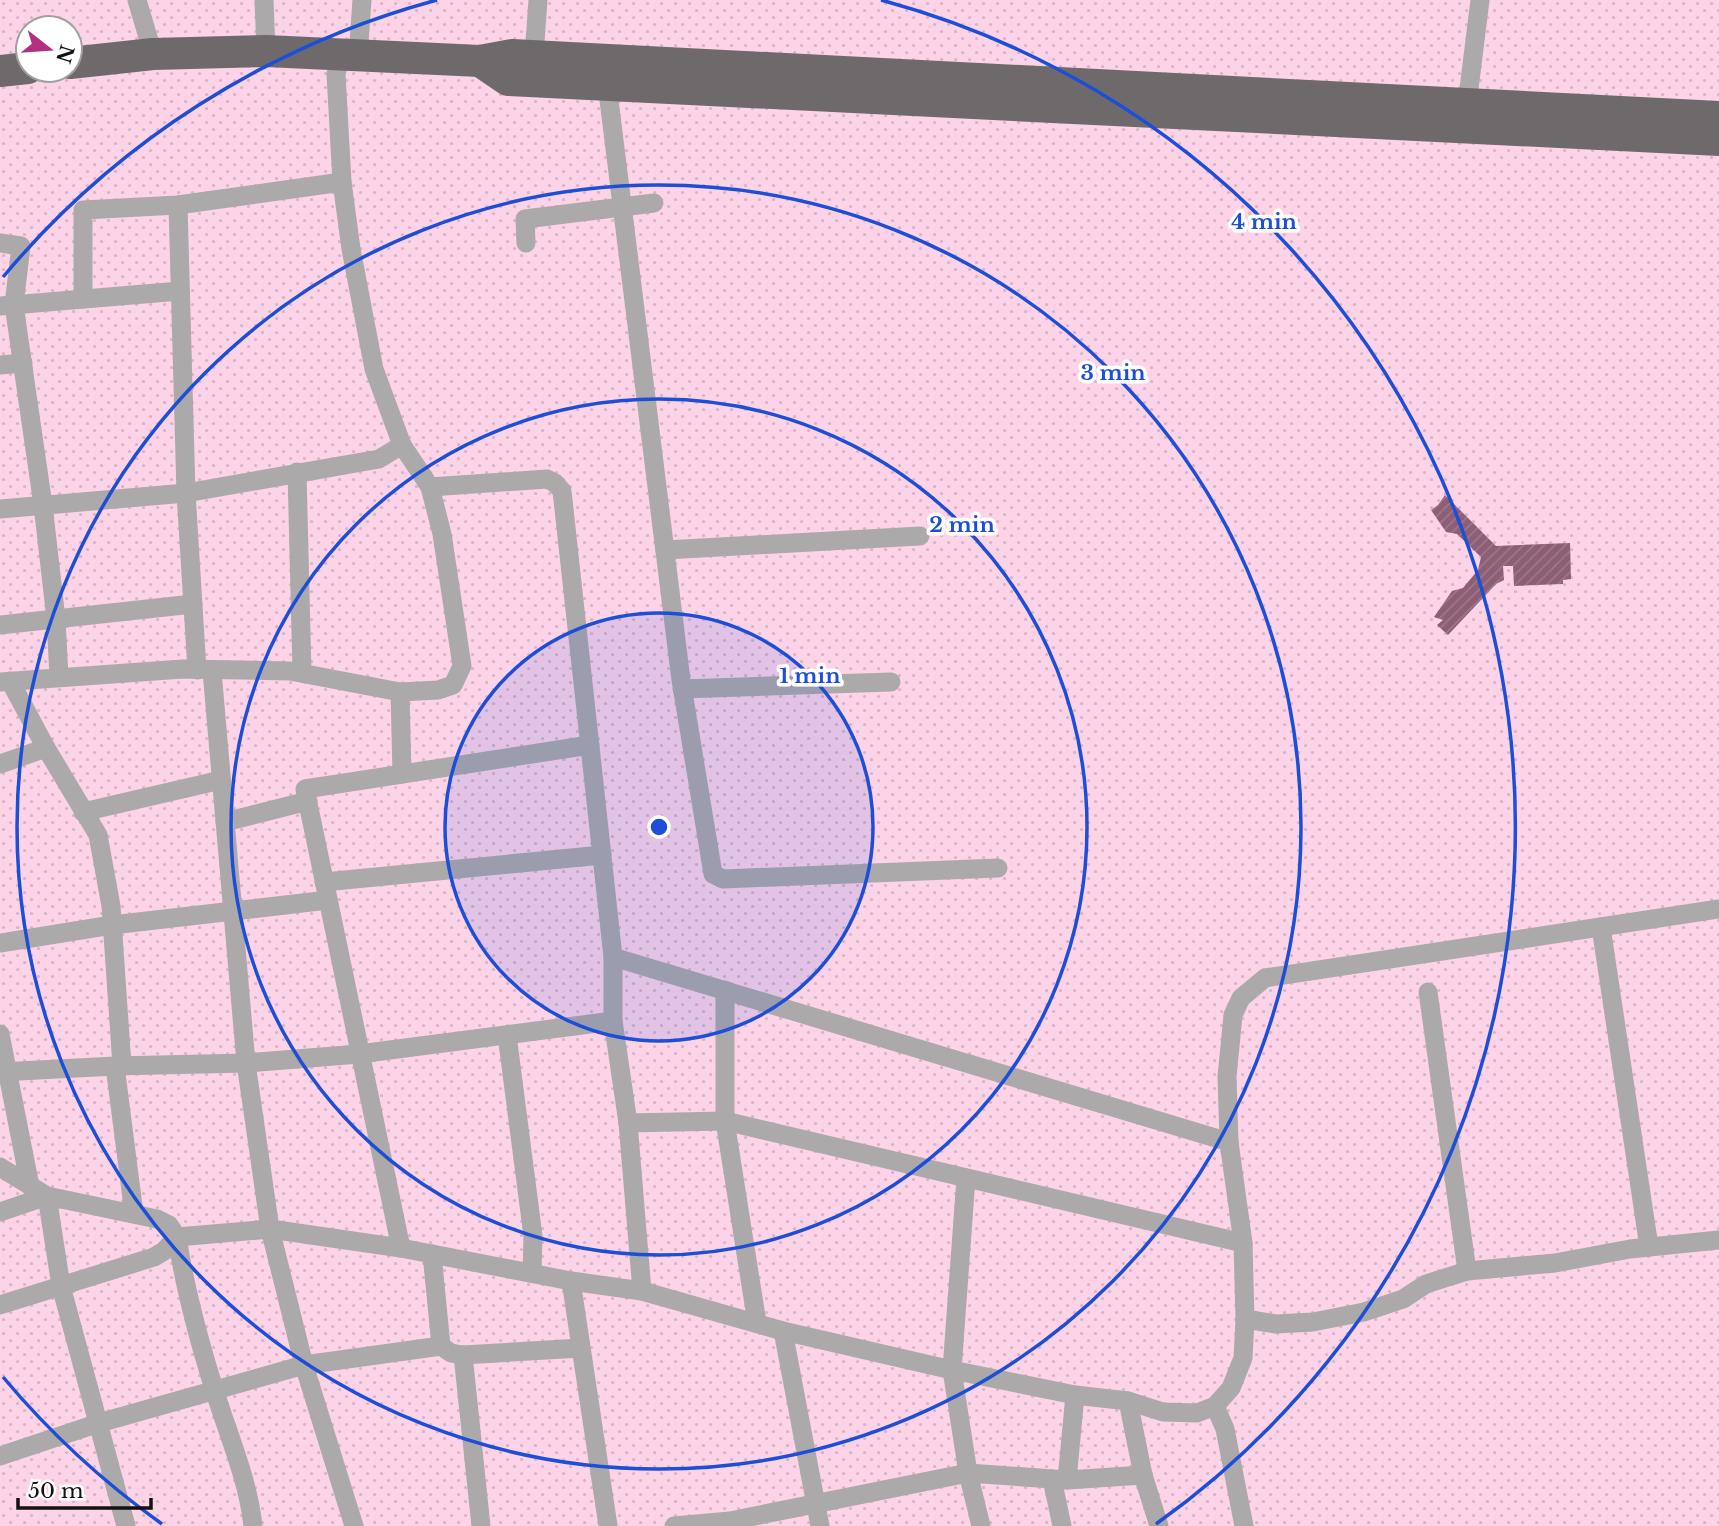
<svg xmlns="http://www.w3.org/2000/svg" width="1719" height="1526" viewBox="0 0 1719 1526" font-family="'Libre Baskerville',serif">
  <style>
    .grass { fill: url(#grass-dots); fill-rule: evenodd }
    .building { fill: url(#building-hatch) }
    .lines { fill: none; stroke-linecap: round; stroke-linejoin: round }
    .street { stroke: #aca9aa; stroke-width: 19 }
    .primary { stroke: #6e6a6c; stroke-width: 32 }
    .ring { fill: none; stroke: #1d4ed8; stroke-width: 3.5 }
    .centre { fill: #1d4ed8; stroke: #fff; stroke-width: 3.5 }
    .ring-label { font-size: 21px; text-anchor: middle; font-weight: bold; fill: #1d4ed8; stroke: #fff; stroke-width: 7; stroke-linejoin: round; paint-order: stroke }
  </style>
  <defs>
    <pattern id="grass-dots" width="8" height="8" patternUnits="userSpaceOnUse" patternTransform="scale(1.75)"><rect width="8" height="8" fill="#fdd3e7"/><path d="M2 2h.1M6 6h.1" fill="none" stroke="#d8b4c5" stroke-width="1.8" stroke-linecap="round"/></pattern>
    <pattern id="building-hatch" width="6" height="6" patternUnits="userSpaceOnUse" patternTransform="scale(1.75)"><rect width="6" height="6" fill="#8e5d76"/><path d="M-1 1l2-2M0 6l6-6M5 7l2-2" fill="none" stroke="#9b788a"/></pattern>
  </defs>
  <rect width="100%" height="100%" fill="#fbf4f7"/>
  <path class="grass" d="M0 0H1719V1526H0ZM28 28H70V70H28Z"/>
  <path class="building" d="M1445 495 1496 546 1570 543 1571 579 1563 580V584L1514 586 1513 566H1503L1504 580 1496 584 1448 635 1437 625 1443 620 1434 617 1452 591 1463 588 1478 570 1481 557 1457 534 1446 532 1431 510 1438 505Z"/>
  <g class="lines">
    <g class="street">
      <path d="M137 0 153 54"/>
      <path d="M264 0 266 51"/>
      <path d="M534 56 538 0"/>
      <path d="M358 57 362 0"/>
      <path d="M607 84 681 680 713 874 723 879 998 868"/>
      <path d="M1467 105 1480 0"/>
      <path d="M178 205 186 493 197 670"/>
      <path d="M0 243 21 246 14 305 43 505 56 619 59 677"/>
      <path d="M526 243 525 219 654 203"/>
      <path d="M83 299V210L178 205 342 182"/>
      <path d="M0 306 180 291"/>
      <path d="M0 365 23 363"/>
      <path d="M297 472 302 673"/>
      <path d="M430 487 547 479 555 483 562 491 613 957 1229 1142"/>
      <path d="M0 509 186 493 379 459 402 445"/>
      <path d="M665 550 920 536"/>
      <path d="M0 625 193 604"/>
      <path d="M212 671 246 1063 270 1229 304 1365 354 1526"/>
      <path d="M10 681 46 748 98 835 111 906 122 1066"/>
      <path d="M0 682 183 669 290 671 400 692 438 690 453 685 462 666 442 534 430 487 402 445 374 369 351 249 342 182 336 74 341 56"/>
      <path d="M682 689 891 682"/>
      <path d="M400 692 402 774"/>
      <path d="M0 764 46 748"/>
      <path d="M83 812 221 780"/>
      <path d="M225 822 308 801"/>
      <path d="M324 882 602 855"/>
      <path d="M1601 927 1649 1247"/>
      <path d="M0 943 112 925 328 900"/>
      <path d="M613 957V1021L628 1123 642 1291"/>
      <path d="M725 990V1121L1243 1243"/>
      <path d="M1428 992 1467 1271"/>
      <path d="M0 1034 30 1186"/>
      <path d="M507 1035 533 1236 532 1273"/>
      <path d="M115 1066 134 1214"/>
      <path d="M0 1072 115 1066 246 1063 359 1054 613 1021"/>
      <path d="M628 1123 725 1121 757 1323"/>
      <path d="M0 1167 47 1196 157 1219 169 1225 177 1237 270 1229 401 1248 571 1281 642 1291 783 1331 952 1370 1075 1395 1128 1401 1163 1412 1197 1413 1215 1406 1231 1388 1243 1358 1245 1319 1243 1243 1229 1142 1227 1077 1233 1015 1241 998 1265 978 1719 909"/>
      <path d="M966 1178 952 1370 968 1473 981 1526"/>
      <path d="M0 1212 47 1196 61 1286 126 1526"/>
      <path d="M177 1237C185 1290 199 1341 215 1392 229 1437 248 1480 253 1526"/>
      <path d="M401 1248 305 789 590 745"/>
      <path d="M432 1254 441 1346"/>
      <path d="M571 1281 608 1526"/>
      <path d="M0 1305 154 1257 164 1251 177 1237"/>
      <path d="M1245 1319 1276 1324 1313 1322 1364 1312 1403 1299 1426 1284 1467 1271 1555 1263 1630 1249 1719 1240"/>
      <path d="M783 1331 820 1526"/>
      <path d="M463 1355 481 1526"/>
      <path d="M1128 1401 1143 1475 1159 1526"/>
      <path d="M1215 1406 1225 1429 1244 1526"/>
      <path d="M0 1456 99 1423 304 1365 441 1346 451 1353 463 1355 581 1348"/>
      <path d="M1052 1479 1062 1526"/>
      <path d="M1067 1480 1075 1395"/>
      <path d="M674 1526 730 1521 968 1473 1067 1480 1143 1475"/>
    </g>
    <g class="primary">
      <path d="M480 61 508 80 1719 140"/>
      <path d="M70 63 153 54 266 51 480 61 512 55 1719 117"/>
      <path d="M0 71 28 68"/>
    </g>
  </g>
  <circle cx="659" cy="827" r="214" fill="#1d4ed8" fill-opacity=".12"/>
  <g class="ring">
    <circle cx="659" cy="827" r="214"/>
    <circle cx="659" cy="827" r="428"/>
    <circle cx="659" cy="827" r="642"/>
    <path d="M162 1524A856 856 0 0 1 3 1377M3 277A856 856 0 0 1 437 0M881 0A856 856 0 0 1 1156 1524"/>
  </g>
  <circle cx="659" cy="827" r="10" class="centre"/>
  <g class="ring-label">
    <text x="1264" y="229">4 min</text>
    <text x="1113" y="380">3 min</text>
    <text x="962" y="532">2 min</text>
    <text x="810" y="683">1 min</text>
  </g>
  <g transform="translate(49 49) rotate(107)"><circle r="33" fill="#ffffff" stroke="#a1a0a0" stroke-width="2"/>
  <path d="M0-5L12 26L0 18L-12 26Z" fill="#b1317e"/>
  <text y="-10" font-size="19" font-weight="bold" text-anchor="middle" fill="#131112">N</text>
  </g>
  <path d="M18 1498v10h133v-10" fill="none" stroke="#131112" stroke-width="3.5"/>
  <text x="28" y="1498" font-size="21" fill="#131112" stroke="#ffffff" stroke-width="5" paint-order="stroke">50 m</text>
</svg>
